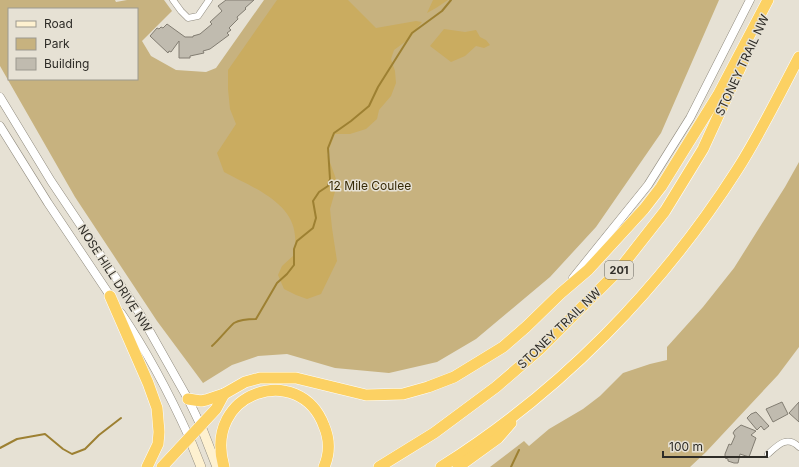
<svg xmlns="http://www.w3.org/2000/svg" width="799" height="467" viewBox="0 0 799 467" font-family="Inter,sans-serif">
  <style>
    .green { fill: #c7b27f; fill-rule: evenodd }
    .forest { fill: #caac60 }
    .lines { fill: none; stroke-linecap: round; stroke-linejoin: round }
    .stream { stroke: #9d8032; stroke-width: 2 }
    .building { fill: #c0bbaf; stroke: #827d72 }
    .minor-casing { stroke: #908b7f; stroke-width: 7 }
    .tertiary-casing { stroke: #908b7f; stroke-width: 9 }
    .secondary-casing { stroke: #908b7f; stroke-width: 10 }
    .motorway-casing { stroke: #fff; stroke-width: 12 }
    .minor { stroke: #fff; stroke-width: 6 }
    .tertiary { stroke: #fff; stroke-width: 8 }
    .secondary { stroke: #fef1d0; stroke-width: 9 }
    .motorway { stroke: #fcd163; stroke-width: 11 }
    .labels { text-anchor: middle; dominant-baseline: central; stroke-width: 3; stroke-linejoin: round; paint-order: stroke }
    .shield { fill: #e6e1d4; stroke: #65625b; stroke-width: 1 }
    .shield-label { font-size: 11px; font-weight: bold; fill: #2e2c27 }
    .street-label { font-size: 12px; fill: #2e2c27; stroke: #e6e1d4 }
    .park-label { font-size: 12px; fill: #362a07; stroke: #e6e1d4 }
  </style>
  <rect width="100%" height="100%" fill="#e6e1d4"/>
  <g class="green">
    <path d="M0 0H115L116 2 127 0H164L172 11 142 41 151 56 176 70 206 72 216 68 264 0H719L661 133 596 227 550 277 476 339 437 362 389 373 335 368 287 354 258 356 232 365 203 383 157 321 75 197 0 66ZM9 9H137V79H9Z"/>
    <path d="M799 162V347L778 375 706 452 690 467H490L524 441 529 446 549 429 583 409 600 396 623 373 650 364 667 360V347L703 307 734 268 785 187Z"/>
  </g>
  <g class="forest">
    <path d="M277 0H348L376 28 416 21 422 22 409 39 394 50 391 59 395 71 396 83 391 96 379 110 377 119 366 129 350 134H335L327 154 336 179V188L330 209 332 228 337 261 321 294 307 299 296 295 284 289 278 275 282 266 294 255C294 249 296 242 295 236 293 201 249 186 224 172L217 153 236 124 230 109 228 89V70Z"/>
    <path d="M433 0H448L436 8 427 13Z"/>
    <path d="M444 29 465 32 476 30 480 37 486 40 490 45 484 48 476 46 465 56 451 62 430 46Z"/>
  </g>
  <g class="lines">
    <g class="stream">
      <path d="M212 346C217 342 231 325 234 323 241 319 249 319 256 319L277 283 287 274 294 265V249L297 241 313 228 316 218 313 201 319 192 328 186 330 179 328 148 334 133 351 121 369 106 378 87 412 33 442 11 451 0"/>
      <path d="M0 448 17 439 45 434 63 449 72 454 85 449 99 435 121 418"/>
      <path d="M511 467 519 450"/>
    </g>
  </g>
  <g class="building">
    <path d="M226 0H254L245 8 246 9 237 17 238 19 229 28 231 30 227 33 229 35 210 49 203 51 204 53 190 56V58H179V41L171 52 169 51 168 53 150 36 157 28 159 29 161 27 163 28 167 24 185 37H193V36L200 34 212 24 210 22 222 11 218 6Z"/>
    <path d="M782 402 788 414 773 422 766 409Z"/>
    <path d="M799 402V422L789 413Z"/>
    <path d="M756 412 769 426 764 430 761 426 757 430 747 418 751 414Z"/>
    <path d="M741 425 756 431 751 435 756 438 749 457 740 454 738 463H734L728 461V459L725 458V454L729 444 731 445 735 436 733 433 735 430Z"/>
  </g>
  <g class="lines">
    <defs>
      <g id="minor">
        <path d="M173 0 181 11 188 18 198 16 209 0"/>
        <path d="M768 454C778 445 787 435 799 447"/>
      </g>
      <g id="tertiary">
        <path d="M0 97 51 181 140 314 188 399 201 426"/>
        <path d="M0 126 48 203 113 300"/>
        <path d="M573 278 648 185 690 118 750 0"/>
        <path d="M121 313C148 353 169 393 189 437"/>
      </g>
      <g id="secondary">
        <path d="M201 426 217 467"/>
        <path d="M189 437 201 467"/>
      </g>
      <g id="motorway">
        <path d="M110 296 148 383 157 408 159 432 158 444 147 467"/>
        <path d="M188 399 201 401 206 400 224 394 245 382 260 378H296L366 395 403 394 428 387 454 377 503 347 526 327 561 293 588 270 644 209 661 187 718 95 768 0"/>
        <path d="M162 467 216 409 224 394"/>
        <path d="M224 467C202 391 300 361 324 426 330 440 330 453 324 467"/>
        <path d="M379 467 434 433 496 387 540 349 618 271 665 211 703 149 743 62"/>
        <path d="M441 467C560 392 661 289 737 170 760 134 779 95 799 57"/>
        <path d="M458 467 498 438 511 423"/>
      </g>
    </defs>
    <use href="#minor" class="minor-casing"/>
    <use href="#tertiary" class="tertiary-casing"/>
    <use href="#secondary" class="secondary-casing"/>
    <use href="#motorway" class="motorway-casing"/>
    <use href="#minor" class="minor"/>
    <use href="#tertiary" class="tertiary"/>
    <use href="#secondary" class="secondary"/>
    <use href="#motorway" class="motorway"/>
  </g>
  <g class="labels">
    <rect class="shield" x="605" y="261" width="28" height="18" rx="3"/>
    <g class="shield-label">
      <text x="619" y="270">201</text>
    </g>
    <g class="street-label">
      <text transform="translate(742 65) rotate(-65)">STONEY TRAIL NW</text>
      <text transform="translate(115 278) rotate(57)">NOSE HILL DRIVE NW</text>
      <text transform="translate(559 328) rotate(-44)">STONEY TRAIL NW</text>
    </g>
    <g class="park-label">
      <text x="370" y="185">12 Mile Coulee</text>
    </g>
  </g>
  <rect x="8" y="8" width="130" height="72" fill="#e6e1d4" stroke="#9c998f"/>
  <rect x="16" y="21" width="20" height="6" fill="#fef1d0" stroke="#9c998f"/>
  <text x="44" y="28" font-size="12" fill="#2e2c27">Road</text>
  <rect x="16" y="38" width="20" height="12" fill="#c7b27f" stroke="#9c998f"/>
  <text x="44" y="48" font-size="12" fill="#2e2c27">Park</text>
  <rect x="16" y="58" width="20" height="12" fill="#c0bbaf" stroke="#9c998f"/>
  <text x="44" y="68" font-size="12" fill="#2e2c27">Building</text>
  <path d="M663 451v6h104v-6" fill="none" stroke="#2e2c27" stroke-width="2"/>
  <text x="669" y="451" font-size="12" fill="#2e2c27" stroke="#e6e1d4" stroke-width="3" paint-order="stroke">100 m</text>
</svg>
